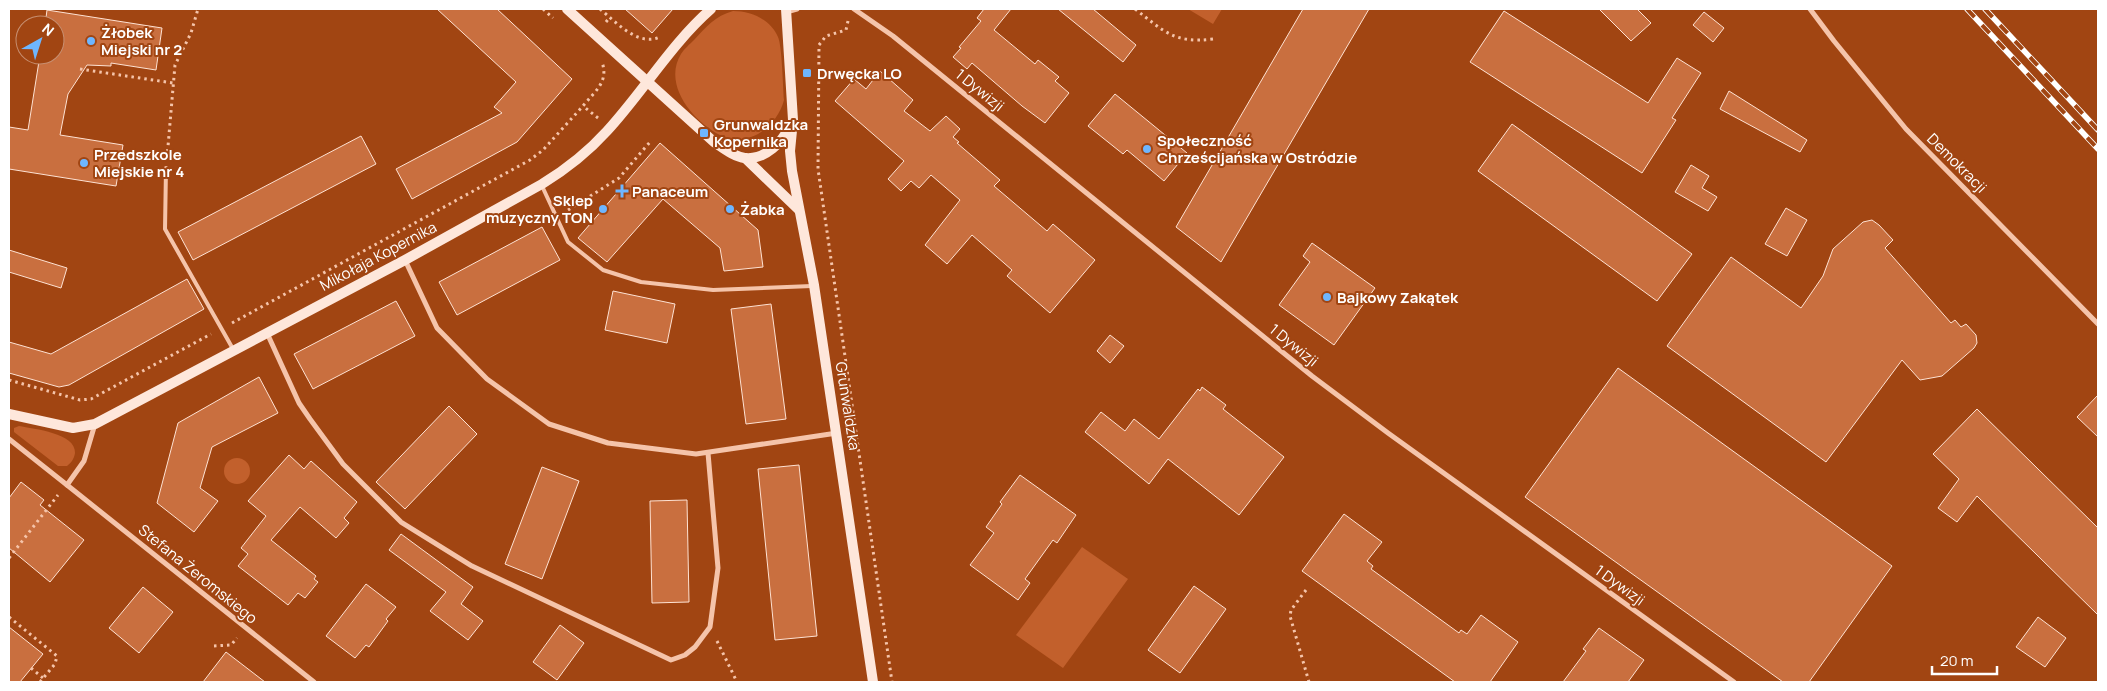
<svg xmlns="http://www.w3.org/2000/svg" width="2107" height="691" viewBox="0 0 2107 691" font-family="Manrope,sans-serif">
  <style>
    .green { fill: #c2602c }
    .building { fill: #c96f3f; stroke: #fee2d3 }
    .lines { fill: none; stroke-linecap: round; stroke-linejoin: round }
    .path { stroke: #f5c4aa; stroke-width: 3; stroke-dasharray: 2.5 4; stroke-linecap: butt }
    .lane { stroke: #f5c4aa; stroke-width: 4 }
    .street { stroke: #f5c4aa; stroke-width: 5 }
    .secondary { stroke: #fee7db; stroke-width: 10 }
    .rail-casing { stroke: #fff; stroke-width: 5.5 }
    .rail { stroke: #a14512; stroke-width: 4; stroke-dasharray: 11; stroke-linecap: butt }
    .poi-dot { fill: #6eb6ff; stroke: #a14512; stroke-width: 2 }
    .labels { text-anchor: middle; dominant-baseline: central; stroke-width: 4; stroke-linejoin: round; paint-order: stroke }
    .poi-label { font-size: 15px; font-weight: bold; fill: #fff; stroke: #a14512; text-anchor: start }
    .street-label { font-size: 15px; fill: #fff; stroke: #a14512 }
  </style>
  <rect width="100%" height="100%" fill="#a14512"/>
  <g class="green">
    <path d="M1188 9H1222L1213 24Z"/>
    <path d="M733 11C751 11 770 19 778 37 782 45 783 87 784 100 777 127 748 149 720 135 694 122 662 85 681 54 684 49 690 44 694 40 706 27 715 16 733 11Z"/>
    <path d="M19 426C34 429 76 433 75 453 74 459 71 463 67 466H58L14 432V428Z"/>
    <circle cx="237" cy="471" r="13"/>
    <path d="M1082 547 1128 579 1063 668 1016 635Z"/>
  </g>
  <g class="building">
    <path d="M437 9H497L572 79 517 142 412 199 396 169 502 113 494 107 516 82Z"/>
    <path d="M625 9H673L652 33Z"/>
    <path d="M984 9H1011L994 30 1035 64 1038 60 1059 77 1055 81 1069 93 1045 123 1022 106 972 63 967 69 953 57 961 48 959 47 981 21 977 18Z"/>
    <path d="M1058 9H1093L1136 45 1123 62Z"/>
    <path d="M1303 9H1369L1221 262 1176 227Z"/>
    <path d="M1599 9H1637L1651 23 1631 41Z"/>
    <path d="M47 10 162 28 156 70 111 63V66L87 65 68 94 60 135 123 145 116 186 9 169V127L28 130 40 55H55V25H45Z"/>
    <path d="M1504 11 1648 103 1677 58 1701 73 1672 118 1676 120 1642 173 1470 62Z"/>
    <path d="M1704 12 1724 28 1713 42 1693 25Z"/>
    <path d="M880 71 913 100 904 111 930 131 946 116 960 129 953 137 959 142 957 143 1000 180 994 186 1047 231 1053 224 1095 260 1050 313 1007 276 1012 270 972 235 947 264 925 245 960 200 931 175 919 188 911 181 901 191 888 179 904 161 835 101 854 79 866 89Z"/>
    <path d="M1729 91 1807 140 1800 152 1720 109Z"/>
    <path d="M1115 94 1187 153 1164 181 1127 150 1123 154 1088 126Z"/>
    <path d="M1512 124 1692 254 1657 301 1478 171Z"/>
    <path d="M361 136 376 164 193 260 178 232Z"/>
    <path d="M660 143 758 230 763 267 724 271 720 248 663 199 607 262 578 238Z"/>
    <path d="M1691 165 1709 176 1702 188 1717 197 1708 211 1675 192Z"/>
    <path d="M1786 208 1807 220 1787 256 1765 244Z"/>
    <path d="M1872 220 1879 225 1893 240 1885 248 1951 323 1955 320 1961 327 1966 324 1976 335 1977 343 1974 348 1942 376 1920 380 1902 360 1826 462 1667 346 1731 257 1801 308 1823 276 1833 249 1863 222Z"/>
    <path d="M542 227 560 260 457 315 439 282Z"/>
    <path d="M1312 243 1375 288 1334 345 1279 305 1310 262 1303 256Z"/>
    <path d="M9 250 67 268 61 288 9 272Z"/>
    <path d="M187 279 204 309 69 385 59 387 9 373V342L51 354Z"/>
    <path d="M613 291 675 304 667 343 605 330Z"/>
    <path d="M396 301 415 336 313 389 294 354Z"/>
    <path d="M771 304 786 419 746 424 731 309Z"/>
    <path d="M1110 335 1124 346 1110 363 1097 351Z"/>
    <path d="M1618 368 1892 566 1809 682H1783L1525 497Z"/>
    <path d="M259 377 278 413 212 447 200 488 218 501 194 532 157 503 178 423Z"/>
    <path d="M1202 387 1226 405 1223 409 1284 457 1239 515 1168 459 1149 484 1085 432 1101 412 1125 431 1134 419 1159 439 1198 389 1200 391Z"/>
    <path d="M2098 395V437L2077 417Z"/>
    <path d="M449 406 477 434 405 509 376 482Z"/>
    <path d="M1977 409 2098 528V615L1977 496 1957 522 1938 508 1959 479 1933 454Z"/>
    <path d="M289 455 304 469 311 461 357 502 344 518 349 523 336 538 300 507 271 540 316 576 314 579 318 582 305 598 298 593 288 605 238 566 248 554 241 548 266 516 248 501Z"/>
    <path d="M799 465 817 636 775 640 758 469Z"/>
    <path d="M542 467 579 481 542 579 505 564Z"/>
    <path d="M1020 475 1076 515 1057 543 1053 540 1025 579 1030 583 1018 600 970 565 994 533 986 527 1002 504 1000 502Z"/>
    <path d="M21 482 44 500 40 505 84 540 50 582 9 548V498Z"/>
    <path d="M687 500 689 602 652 603 650 501Z"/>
    <path d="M1344 514 1382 542 1367 561 1373 566 1371 569 1459 633 1461 630 1467 634 1481 615 1518 642 1490 682H1455L1302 571Z"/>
    <path d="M401 534 473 587 461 604 483 621 468 640 430 611 446 592 389 550Z"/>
    <path d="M366 584 396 607 386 619 388 621 369 647 366 645 355 658 326 636Z"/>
    <path d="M1194 586 1226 609 1180 673 1148 650Z"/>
    <path d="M143 587 173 612 139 653 109 628Z"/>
    <path d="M2038 617 2066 638 2045 667 2016 647Z"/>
    <path d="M560 625 584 643 557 680 533 662Z"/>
    <path d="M9 627 43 654 20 682H9Z"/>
    <path d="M1599 628 1644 660 1628 682H1563L1586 651 1583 649Z"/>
    <path d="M226 652 265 682H203Z"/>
  </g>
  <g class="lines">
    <g class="path">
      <path d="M543 9 553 18"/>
      <path d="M600 9C616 22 638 47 660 37"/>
      <path d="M1135 9C1164 31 1174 44 1213 39"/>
      <path d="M848 21 846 30 826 36 819 45 818 169 892 682"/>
      <path d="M606 22 610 17"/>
      <path d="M80 69 173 83"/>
      <path d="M598 118 583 106C595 91 609 82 602 62"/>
      <path d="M167 158 175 65 191 33 198 9"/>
      <path d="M568 210 619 178 650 142"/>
      <path d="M232 323 530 160 543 150 583 106"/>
      <path d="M9 380 80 400 91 399 211 334"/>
      <path d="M9 558 58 495"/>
      <path d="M1306 590 1291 610 1290 616 1309 682"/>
      <path d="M9 617 57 656 55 664 40 682"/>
      <path d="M717 641 737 682"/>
      <path d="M214 646 231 645 237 638"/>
      <path d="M31 668 43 678"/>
    </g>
    <g class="lane">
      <path d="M166 168 165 229 233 349"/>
      <path d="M542 186 568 242 603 270 641 282 713 290 812 286"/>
    </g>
    <g class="street">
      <path d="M854 9 893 36 1312 376 1388 433 1734 682"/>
      <path d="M1810 9 1834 41 1906 129 2098 324"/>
      <path d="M786 12 797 9"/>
      <path d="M405 260 437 328 487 379 549 424 608 443 696 454 837 433"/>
      <path d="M267 333 299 403 310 419 343 464 401 522 472 566 671 660 685 655 695 647 710 627 718 568 708 453"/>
      <path d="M9 439 67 485 84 461 95 424"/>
      <path d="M67 485 314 682"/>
    </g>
    <g class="secondary">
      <path d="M567 9 714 142C723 148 734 157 745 158 766 160 782 142 790 126"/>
      <path d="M786 9 793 120 790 151 792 171 814 285 873 682"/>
      <path d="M745 158 799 210"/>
      <path d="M9 414 73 428 95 424 405 260 542 184C565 170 588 152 607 131 643 92 671 44 711 9"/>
    </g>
    <defs>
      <g id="rail">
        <path d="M1967 9 2098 149"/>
        <path d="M1985 9 2098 130"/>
      </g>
    </defs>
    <use href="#rail" class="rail-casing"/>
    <use href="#rail" class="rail"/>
  </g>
  <g class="poi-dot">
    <circle cx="91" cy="41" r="5"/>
    <rect x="802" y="68" width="10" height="10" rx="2.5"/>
    <rect x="699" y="128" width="10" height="10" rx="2.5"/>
    <circle cx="1147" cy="149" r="5"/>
    <circle cx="84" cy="163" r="5"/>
    <path d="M619.5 183.5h5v5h5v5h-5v5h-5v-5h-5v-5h5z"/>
    <circle cx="603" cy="209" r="5"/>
    <circle cx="730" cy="209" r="5"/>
    <circle cx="1327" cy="297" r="5"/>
  </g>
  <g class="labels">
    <g class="poi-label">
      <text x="101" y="32">Żłobek<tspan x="101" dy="17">Miejski nr 2</tspan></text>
      <text x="817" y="73">Drwęcka LO</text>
      <text x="714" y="124">Grunwaldzka<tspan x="714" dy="17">Kopernika</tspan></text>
      <text x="1157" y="140">Społeczność<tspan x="1157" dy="17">Chrześcijańska w Ostródzie</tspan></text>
      <text x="94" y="154">Przedszkole<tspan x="94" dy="17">Miejskie nr 4</tspan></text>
      <text x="632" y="191">Panaceum</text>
      <text x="593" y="200" text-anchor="end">Sklep<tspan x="593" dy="17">muzyczny TON</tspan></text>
      <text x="740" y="209">Żabka</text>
      <text x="1337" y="297">Bajkowy Zakątek</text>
    </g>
    <g class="street-label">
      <text transform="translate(980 90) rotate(39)">1 Dywizji</text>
      <text transform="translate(1957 163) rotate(45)">Demokracji</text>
      <text transform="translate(378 256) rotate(-28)">Mikołaja Kopernika</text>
      <text transform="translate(1294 345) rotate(39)">1 Dywizji</text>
      <text transform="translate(848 406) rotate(81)">Grunwaldzka</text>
      <text transform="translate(198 574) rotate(39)">Stefana Żeromskiego</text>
      <text transform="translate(1620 585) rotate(36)">1 Dywizji</text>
    </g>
  </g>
  <rect width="2107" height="691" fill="none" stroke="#ffffff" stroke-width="20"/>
  <g transform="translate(40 40) rotate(39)"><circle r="24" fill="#a14512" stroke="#c78f71"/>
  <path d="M0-4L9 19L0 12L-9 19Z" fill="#6eb6ff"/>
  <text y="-8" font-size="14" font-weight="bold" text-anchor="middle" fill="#ffffff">N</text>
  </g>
  <path d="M1932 666v8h65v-8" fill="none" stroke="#ffffff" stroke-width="2.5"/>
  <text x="1940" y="666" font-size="15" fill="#ffffff" stroke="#a14512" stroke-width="4" paint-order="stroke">20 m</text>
</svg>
